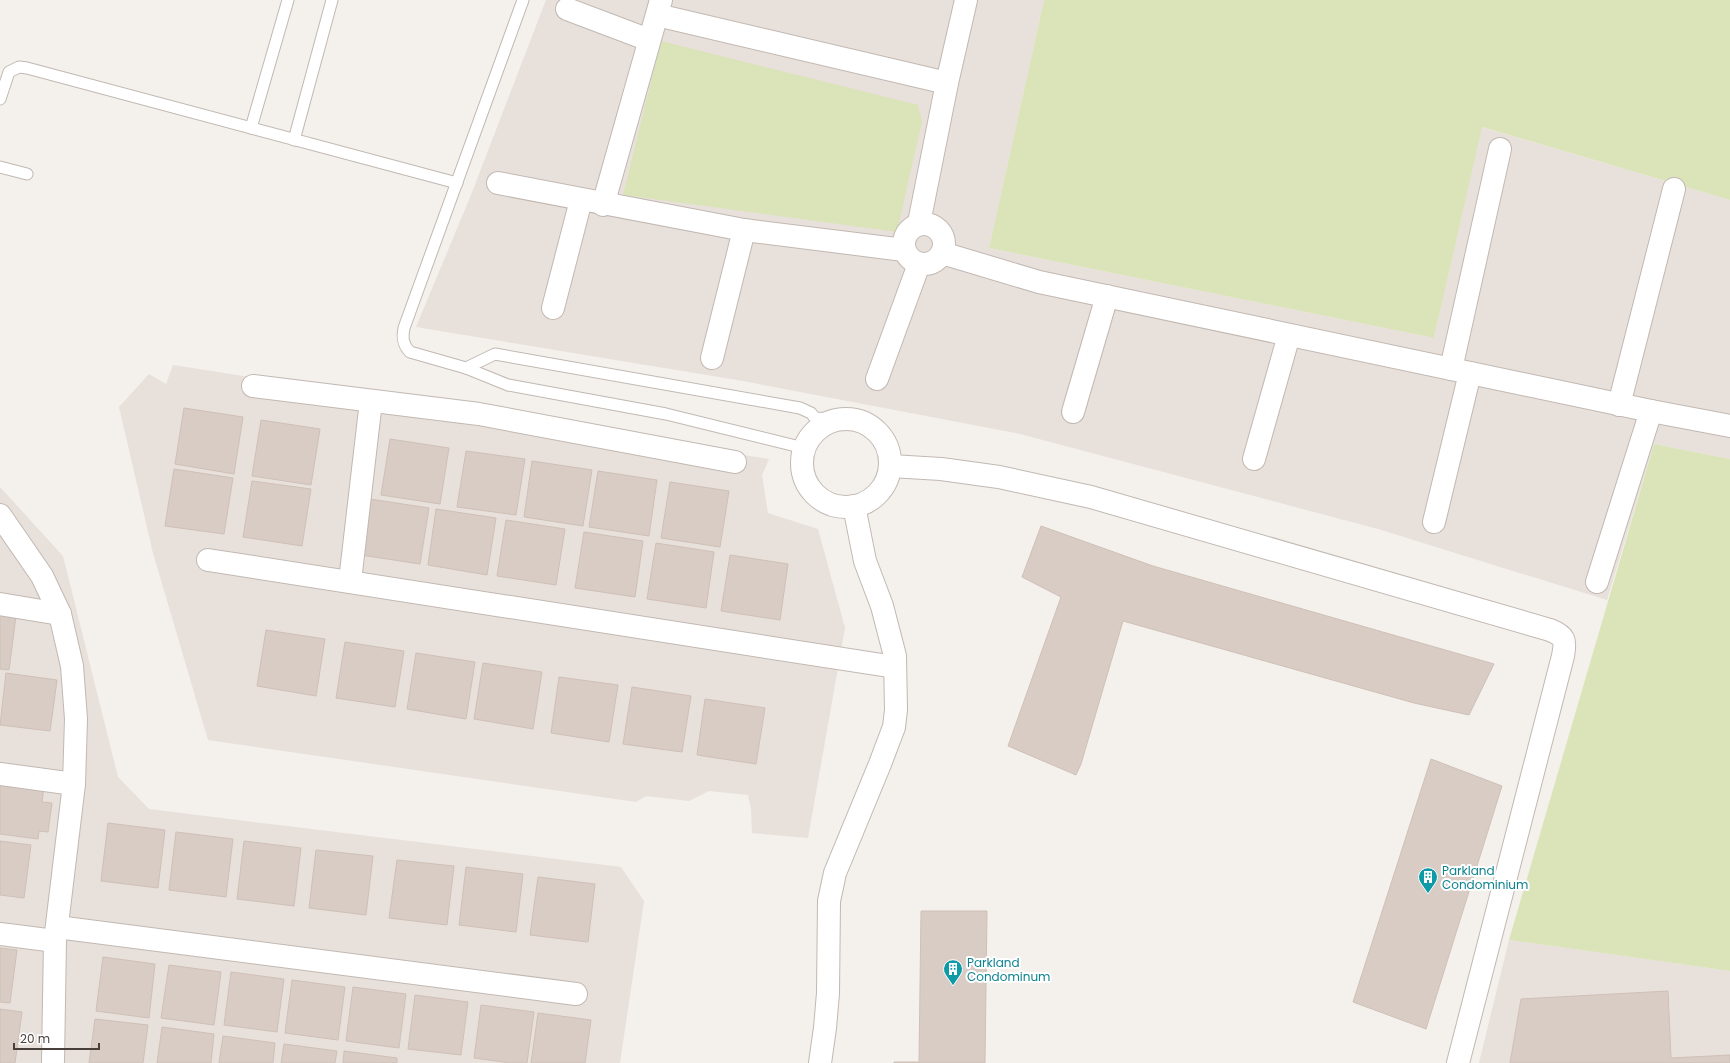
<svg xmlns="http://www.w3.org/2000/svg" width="1730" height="1063" viewBox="0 0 1730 1063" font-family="Poppins,sans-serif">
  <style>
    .residential { fill: #e8e0db }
    .green { fill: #dbe4b9 }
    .building { fill: #d8ccc5; stroke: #cfc0b6 }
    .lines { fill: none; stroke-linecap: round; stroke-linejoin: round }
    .lane-casing { stroke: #c2b8b2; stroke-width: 13 }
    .street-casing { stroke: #c2b8b2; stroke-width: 24 }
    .lane { stroke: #fff; stroke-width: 11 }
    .street { stroke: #fff; stroke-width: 22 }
    .labels { text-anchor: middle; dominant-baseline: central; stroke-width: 4; stroke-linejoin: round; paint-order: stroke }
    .culture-label { font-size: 12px; fill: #0d838f; stroke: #fff; text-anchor: start }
  </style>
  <rect width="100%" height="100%" fill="#f4f0ec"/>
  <g class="residential">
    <path d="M546 0H1044L989 248 1434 338 1481 127 1730 200V459L1654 444 1607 600 1378 529 1020 434 743 381 416 327 471 195Z"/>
    <path d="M173 365 769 459 762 475 768 513 818 529 845 628 808 838 752 833 751 809 748 795 709 791 689 801 646 796 636 802 208 740 153 553 119 407 149 374 166 384Z"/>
    <path d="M0 487 63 556 118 777 149 809 621 867 644 901 620 1063H0Z"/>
    <path d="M1509 940 1730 971V1063H1479Z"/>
  </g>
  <g class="green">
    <path d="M1044 0H1730V200L1482 127 1434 338 989 248Z"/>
    <path d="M661 41 918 105 922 122 897 232 623 195Z"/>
    <path d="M1654 444 1730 459V971L1509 940Z"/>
  </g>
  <g class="building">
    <path d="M184 408 243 417 234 474 175 464Z"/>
    <path d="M261 420 320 429 311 485 252 476Z"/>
    <path d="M390 439 449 448 440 504 381 495Z"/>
    <path d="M466 451 525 459 516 515 457 507Z"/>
    <path d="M532 461 592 470 583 526 524 517Z"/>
    <path d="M174 469 233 478 224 534 165 526Z"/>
    <path d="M598 471 657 480 649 536 589 527Z"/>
    <path d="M252 481 311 489 302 546 243 537Z"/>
    <path d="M670 482 729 491 720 547 661 538Z"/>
    <path d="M370 499 429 508 420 564 361 555Z"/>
    <path d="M436 509 496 518 487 575 428 565Z"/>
    <path d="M506 520 565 529 556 585 497 576Z"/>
    <path d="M1041 526 1153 566 1494 664 1469 715 1414 703 1123 621 1081 764 1076 775 1008 746 1061 597 1022 577Z"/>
    <path d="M584 532 643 541 635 597 575 588Z"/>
    <path d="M656 543 714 552 706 608 647 599Z"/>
    <path d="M730 555 788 564 780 620 721 611Z"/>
    <path d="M0 614 16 616 9 670 0 669Z"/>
    <path d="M266 630 325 639 316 696 257 686Z"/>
    <path d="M345 642 404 651 395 707 336 698Z"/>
    <path d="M416 653 475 662 466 719 407 709Z"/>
    <path d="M483 663 542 672 533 729 474 719Z"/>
    <path d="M6 673 57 680 50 731 0 725Z"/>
    <path d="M559 677 618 685 609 742 551 733Z"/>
    <path d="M632 687 691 696 682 752 623 744Z"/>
    <path d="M705 699 765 708 756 764 697 755Z"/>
    <path d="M1431 759 1502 786 1426 1029 1353 1002Z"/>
    <path d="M0 781 44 786 42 802 52 803 48 832 39 831 38 839 0 834Z"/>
    <path d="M108 823 165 830 158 888 101 881Z"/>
    <path d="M176 832 233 839 226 897 169 890Z"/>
    <path d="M0 841 31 845 24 898 0 895Z"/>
    <path d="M244 841 301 848 294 906 237 899Z"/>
    <path d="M316 850 373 856 366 915 309 908Z"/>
    <path d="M397 860 454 866 447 925 389 918Z"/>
    <path d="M466 867 523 874 516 932 459 925Z"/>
    <path d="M538 877 595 884 588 942 530 935Z"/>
    <path d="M921 911H987L985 1063H894V1062H919Z"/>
    <path d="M0 948 17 950 10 1003 0 1002Z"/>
    <path d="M103 957 155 964 149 1018 96 1011Z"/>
    <path d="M169 965 221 972 214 1025 161 1018Z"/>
    <path d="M231 972 284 979 277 1032 224 1025Z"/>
    <path d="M292 980 345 987 338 1040 285 1033Z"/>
    <path d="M353 987 406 994 399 1048 346 1041Z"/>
    <path d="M1668 991 1671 1058 1730 1055V1063H1510L1521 999Z"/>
    <path d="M415 995 468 1002 461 1055 408 1049Z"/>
    <path d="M481 1005 534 1012 527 1063H510L474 1058Z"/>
    <path d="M0 1009 22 1012 15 1063H0Z"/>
    <path d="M538 1013 591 1020 585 1063H531Z"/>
    <path d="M95 1019 148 1025 143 1063H89Z"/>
    <path d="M162 1027 214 1034 211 1063H157Z"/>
    <path d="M223 1036 275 1043 273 1063H219Z"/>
    <path d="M284 1044 337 1051 335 1063H281Z"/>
    <path d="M344 1051 397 1058V1063H343Z"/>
  </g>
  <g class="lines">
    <defs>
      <g id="lane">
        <path d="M523 0 404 328C402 338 403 345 410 352L466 368 508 385 666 414 804 448"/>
        <path d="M0 99 9 72 19 67 27 68 457 183"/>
        <path d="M251 128 288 0"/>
        <path d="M294 140 332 0"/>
        <path d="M0 167 27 174"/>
        <path d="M466 368 495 354 800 408 811 413 815 418 835 419"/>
      </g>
      <g id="street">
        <path d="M567 9 649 40"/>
        <path d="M657 15 947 83"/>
        <path d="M498 183 744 230 904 250"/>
        <path d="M603 205 661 0"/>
        <path d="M919 223 947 83 966 0"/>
        <circle cx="924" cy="244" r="20"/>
        <path d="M942 253 1039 282 1651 411 1730 426"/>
        <path d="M553 308 581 200"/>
        <path d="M712 358 744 230"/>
        <path d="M1451 369 1500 149"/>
        <path d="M877 379 919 264"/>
        <path d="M253 386 479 414 735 462"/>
        <path d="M1619 405 1674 189"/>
        <path d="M1073 412 1107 296"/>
        <circle cx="846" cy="463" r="44"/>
        <path d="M1254 459 1289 335"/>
        <path d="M891 466 941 469 999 477 1091 497 1550 630C1565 636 1566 640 1563 656L1458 1063"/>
        <path d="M0 515 42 576 60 614 72 666 76 719 74 784 55 941 53 1061"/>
        <path d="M1434 522 1470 373"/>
        <path d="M208 560 895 667"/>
        <path d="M350 581 371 401"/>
        <path d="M1597 582 1651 411"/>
        <path d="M0 604 60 614"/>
        <path d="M0 774 74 784"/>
        <path d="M57 927 576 994"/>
        <path d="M0 934 55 941"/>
        <path d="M820 1063 825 1028 828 993 829 901 835 873 880 764 894 727 896 710 895 656 882 606 865 561 854 506"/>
      </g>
    </defs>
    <use href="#lane" class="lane-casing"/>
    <use href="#street" class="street-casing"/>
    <use href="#lane" class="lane"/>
    <use href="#street" class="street"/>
  </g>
  <defs>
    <symbol id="building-pin" viewBox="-11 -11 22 30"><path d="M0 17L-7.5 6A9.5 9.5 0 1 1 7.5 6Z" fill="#0f9aa8" stroke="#fff"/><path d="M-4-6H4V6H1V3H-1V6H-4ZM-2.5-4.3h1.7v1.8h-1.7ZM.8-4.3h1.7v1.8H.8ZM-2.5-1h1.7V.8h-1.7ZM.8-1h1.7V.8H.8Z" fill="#fff"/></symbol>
  </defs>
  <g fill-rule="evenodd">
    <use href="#building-pin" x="1417" y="866" width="22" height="30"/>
    <use href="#building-pin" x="942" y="958" width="22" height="30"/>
  </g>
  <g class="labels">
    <g class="culture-label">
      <text x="1442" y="870">Parkland<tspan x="1442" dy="14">Condominium</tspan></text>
      <text x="967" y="962">Parkland<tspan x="967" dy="14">Condominum</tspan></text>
    </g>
  </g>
  <path d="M14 1043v6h85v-6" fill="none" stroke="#483f3a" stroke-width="2"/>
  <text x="20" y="1043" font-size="12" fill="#483f3a" stroke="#ffffff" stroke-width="3" paint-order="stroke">20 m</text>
</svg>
